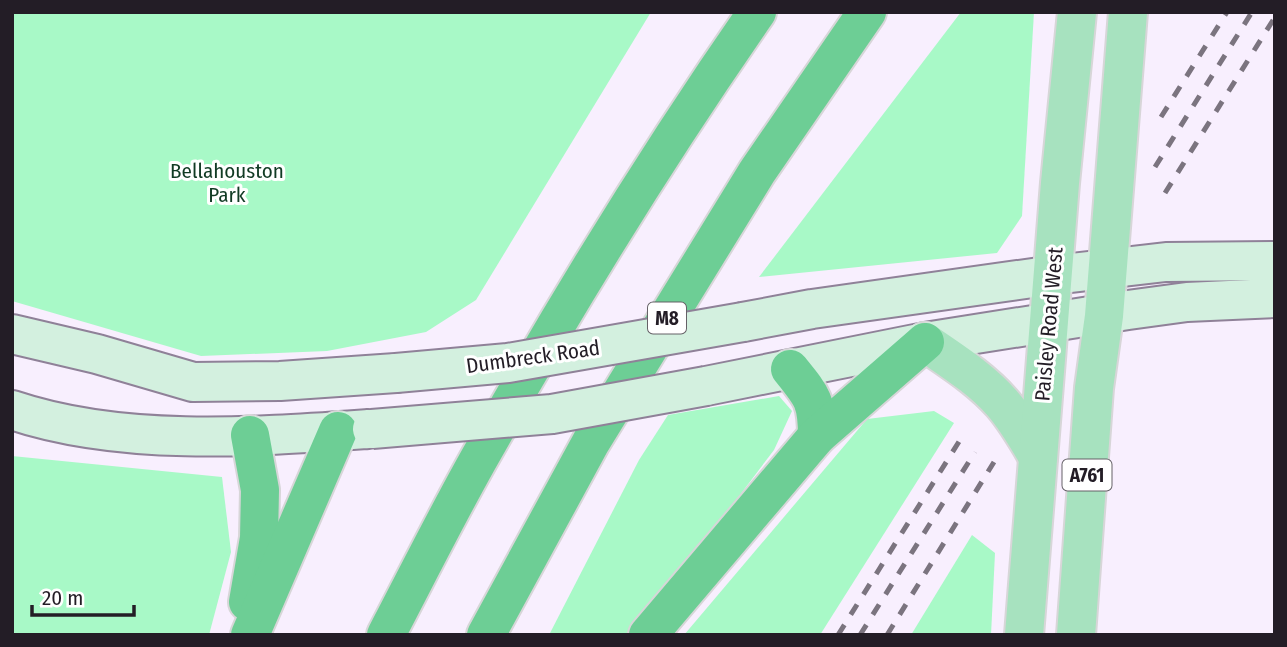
<svg xmlns="http://www.w3.org/2000/svg" width="1287" height="647" viewBox="0 0 1287 647" font-family="'Fira Sans Condensed',sans-serif">
  <style>
    .green { fill: #a8f9c7 }
    .lines { fill: none; stroke-linecap: round; stroke-linejoin: round }
    .secondary-casing { stroke: #8f8198; stroke-width: 42 }
    .primary-casing { stroke: #d7d6d8; stroke-width: 42 }
    .motorway-casing { stroke: #d7d6d8; stroke-width: 42 }
    .secondary { stroke: #d3f0df; stroke-width: 38 }
    .primary { stroke: #a7e2bf; stroke-width: 38 }
    .motorway { stroke: #6dce95; stroke-width: 38 }
    .rail { stroke: #7b747f; stroke-width: 5; stroke-dasharray: 12 12; stroke-linecap: butt }
    .secondary-bridge-casing { stroke: #8f8198; stroke-width: 42; stroke-linecap: butt }
    .secondary-bridge { stroke: #d3f0df; stroke-width: 38 }
    .labels { text-anchor: middle; dominant-baseline: central; stroke-width: 6; stroke-linejoin: round; paint-order: stroke }
    .shield { fill: #fff; stroke: #656167; stroke-width: 2 }
    .shield-label { font-size: 19px; font-weight: bold; fill: #231d26 }
    .park-label { font-size: 21px; fill: #113b24; stroke: #fff }
    .street-label { font-size: 21px; fill: #231d26; stroke: #fff }
  </style>
  <rect width="100%" height="100%" fill="#f8effe"/>
  <g class="green">
    <path d="M12 12H651L476 300 426 332 327 351 201 356 12 301Z"/>
    <path d="M961 12H1034L1022 216 997 253 759 277Z"/>
    <path d="M779 396 792 411 774 450 634 635H549L639 460 668 415Z"/>
    <path d="M934 411 954 423 820 635H684L867 419Z"/>
    <path d="M12 456 222 477 231 552 209 635H12Z"/>
    <path d="M972 535 995 553 991 635H911Z"/>
  </g>
  <g class="lines">
    <defs>
      <g id="secondary">
        <path d="M743 322 812 309 1054 275 1166 262 1275 261"/>
        <path d="M12 334 97 354 193 382 280 381 396 373"/>
        <path d="M706 386 925 342 1128 310 1187 302 1275 298"/>
        <path d="M12 410C122 447 254 437 368 429"/>
      </g>
      <g id="primary">
        <path d="M925 342C952 361 980 378 1002 403 1016 419 1027 438 1038 457"/>
        <path d="M1024 635 1060 183 1077 12"/>
        <path d="M1076 635 1094 388 1104 316 1128 12"/>
      </g>
      <g id="motorway">
        <path d="M790 369C812 396 817 401 817 436"/>
        <path d="M248 602 259 538 260 490 250 435"/>
        <path d="M250 635 338 431"/>
        <path d="M386 635C419 572 450 509 485 448 569 299 659 153 757 12"/>
        <path d="M486 635 591 442 757 172 867 12"/>
        <path d="M648 635 817 436 925 342"/>
      </g>
    </defs>
    <use href="#secondary" class="secondary-casing"/>
    <use href="#primary" class="primary-casing"/>
    <use href="#motorway" class="motorway-casing"/>
    <use href="#secondary" class="secondary"/>
    <use href="#primary" class="primary"/>
    <use href="#motorway" class="motorway"/>
    <g class="rail">
      <path d="M1161 117 1227 12"/>
      <path d="M1155 167 1252 12"/>
      <path d="M1165 193 1275 17"/>
      <path d="M838 635 960 440"/>
      <path d="M860 635 975 452"/>
      <path d="M887 635 994 462"/>
    </g>
    <defs>
      <g id="secondary-bridge">
        <path d="M396 373 508 363 743 322"/>
        <path d="M372 429 552 414 706 386"/>
      </g>
    </defs>
    <use href="#secondary-bridge" class="secondary-bridge-casing"/>
    <use href="#secondary-bridge" class="secondary-bridge"/>
  </g>
  <g class="labels">
    <g class="shield">
      <rect x="648" y="302.5" width="38" height="31" rx="5"/>
      <rect x="1062.5" y="459.5" width="49" height="31" rx="5"/>
    </g>
    <g class="shield-label">
      <text x="667" y="318">M8</text>
      <text x="1087" y="475">A761</text>
    </g>
    <g class="park-label">
      <text x="227" y="171">Bellahouston<tspan x="227" dy="24">Park</tspan></text>
    </g>
    <g class="street-label">
      <text transform="translate(1049 324) rotate(-85)">Paisley Road West</text>
      <text transform="translate(533 357) rotate(-8)">Dumbreck Road</text>
    </g>
  </g>
  <rect width="1287" height="647" fill="none" stroke="#231d26" stroke-width="28"/>
  <path d="M32 605v10h102v-10" fill="none" stroke="#231d26" stroke-width="3.5"/>
  <text x="42" y="605" font-size="21" fill="#231d26" stroke="#ffffff" stroke-width="5" paint-order="stroke">20 m</text>
</svg>
